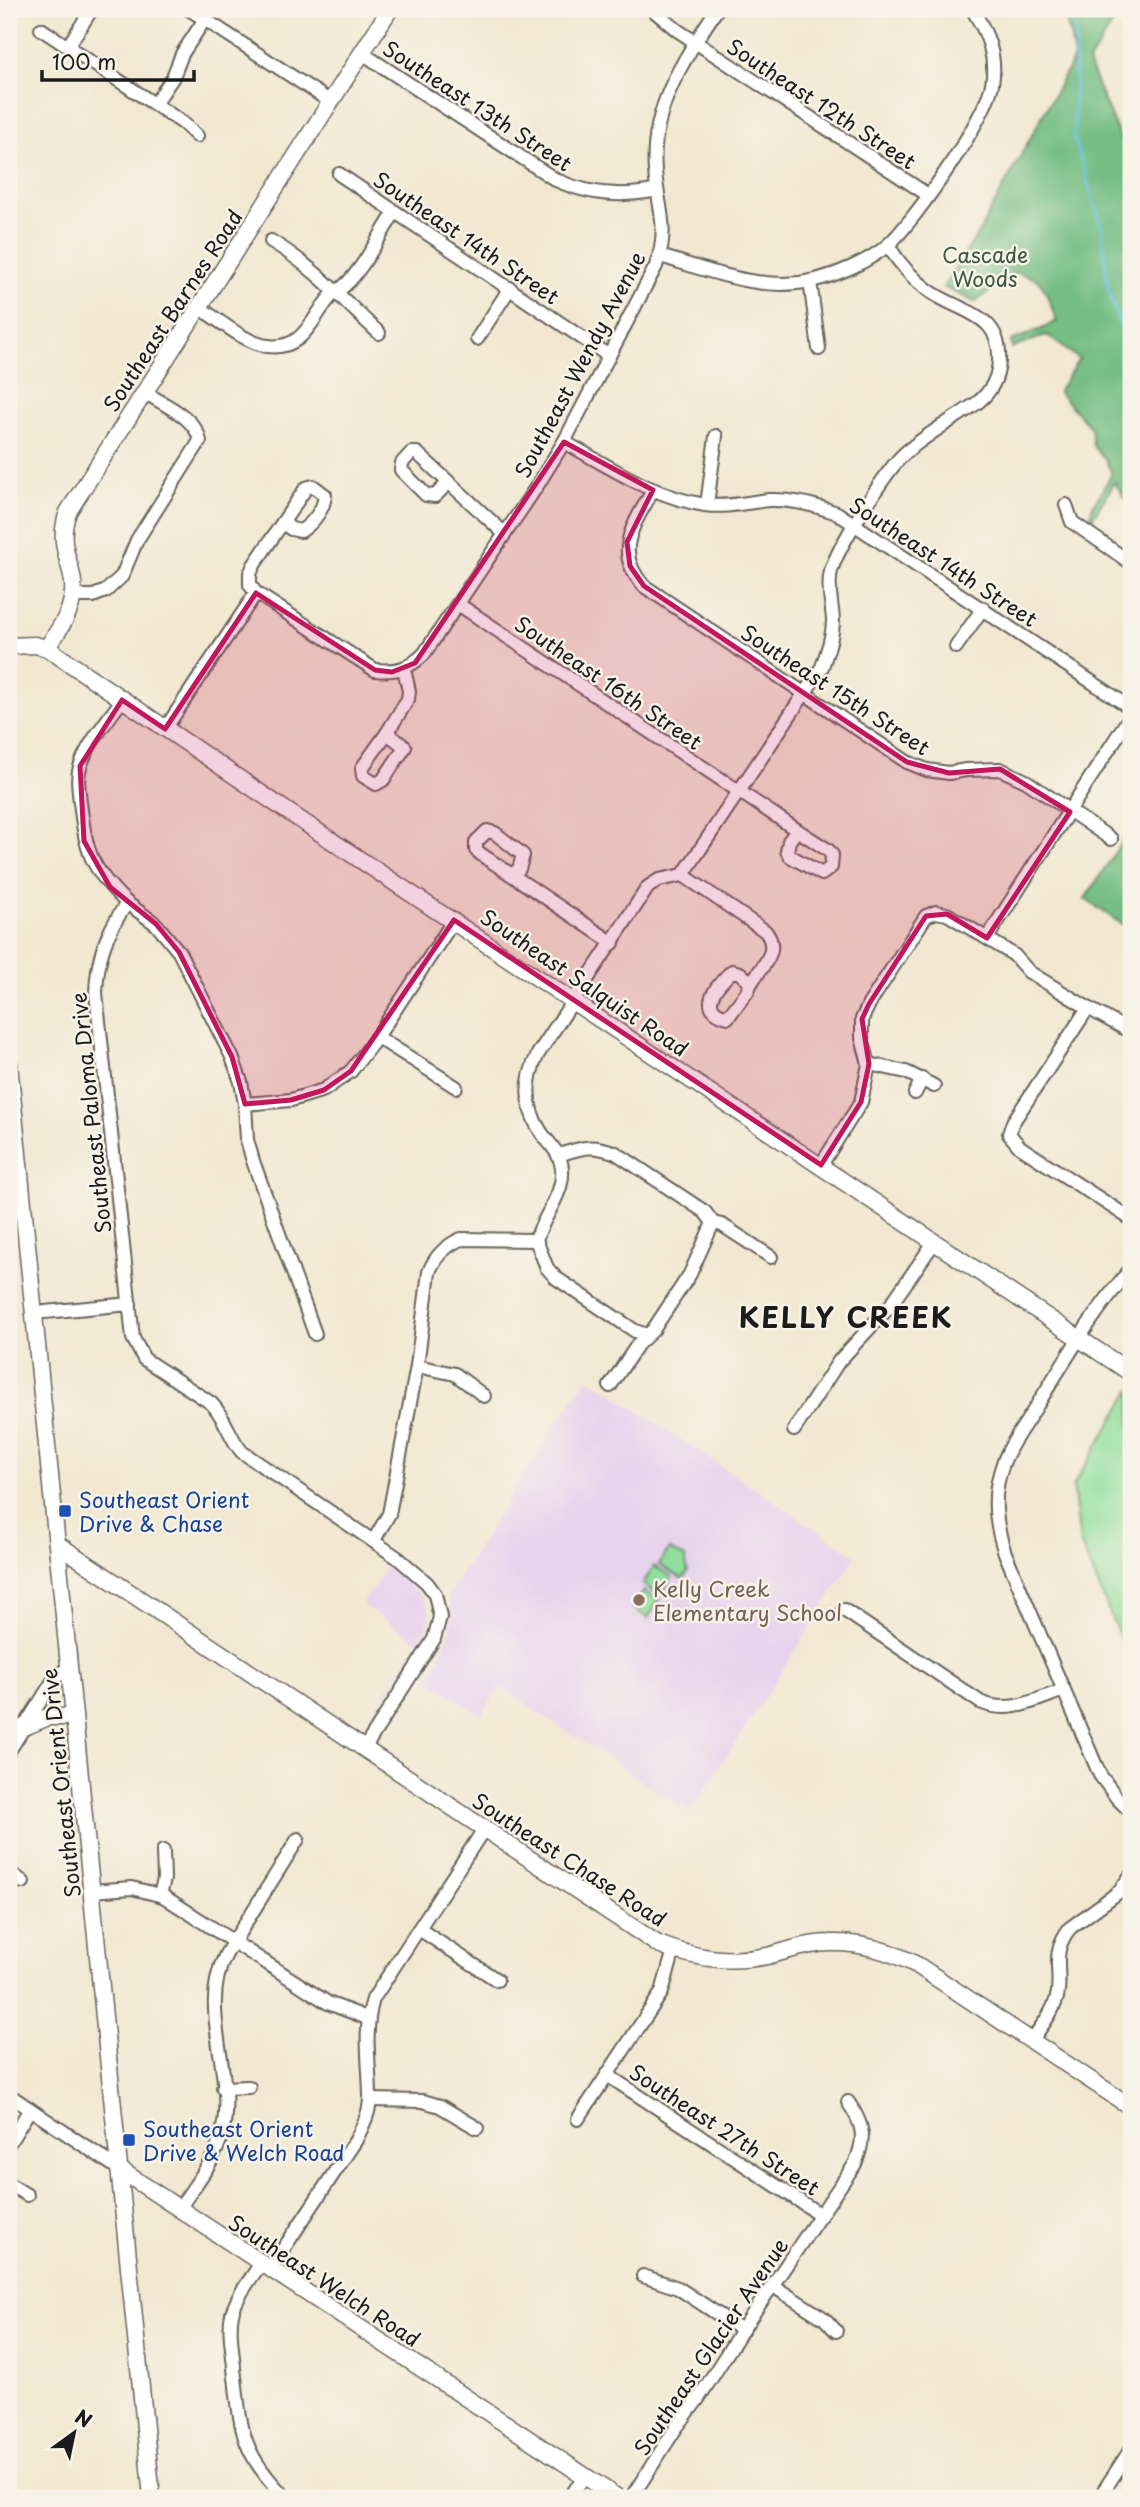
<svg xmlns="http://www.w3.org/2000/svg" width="1140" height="2507" viewBox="0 0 1140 2507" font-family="'Playpen Sans',sans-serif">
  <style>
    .built { fill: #e8d2ee }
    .green { fill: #91df9d; stroke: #567e5c; stroke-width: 2 }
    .forest { fill: #74be84; stroke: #486d50; stroke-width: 2 }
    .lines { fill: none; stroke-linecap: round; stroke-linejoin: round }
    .stream { stroke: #6bc4e9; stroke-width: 2.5 }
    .street-casing { stroke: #67635b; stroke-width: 16 }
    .secondary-casing { stroke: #67635b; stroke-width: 19 }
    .street { stroke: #fff; stroke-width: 12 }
    .secondary { stroke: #fff; stroke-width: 16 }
    .marked { fill: #c2185b; fill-opacity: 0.2; stroke: #c2185b; stroke-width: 5; stroke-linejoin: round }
    .transit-dot { fill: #1a4fb4; stroke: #f7f3e8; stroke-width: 2.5 }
    .education-dot { fill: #8d6e63; stroke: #f7f3e8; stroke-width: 2.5 }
    .labels { text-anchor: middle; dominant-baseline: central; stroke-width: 5; stroke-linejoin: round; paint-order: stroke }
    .street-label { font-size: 21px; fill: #1c1c1c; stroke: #f7f3e8 }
    .park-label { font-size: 21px; fill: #3f5643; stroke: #f7f3e8 }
    .transit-label { font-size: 21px; fill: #164399; stroke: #f7f3e8; text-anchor: start }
    .education-label { font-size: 21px; fill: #785e54; stroke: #f7f3e8; text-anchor: start }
    .district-label { font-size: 28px; font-weight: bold; letter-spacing: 2px; fill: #1c1c1c; stroke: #f7f3e8 }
  </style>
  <rect width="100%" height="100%" fill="#f7f3e8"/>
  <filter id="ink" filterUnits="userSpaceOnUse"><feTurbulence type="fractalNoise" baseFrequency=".0143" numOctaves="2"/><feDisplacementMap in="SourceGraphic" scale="14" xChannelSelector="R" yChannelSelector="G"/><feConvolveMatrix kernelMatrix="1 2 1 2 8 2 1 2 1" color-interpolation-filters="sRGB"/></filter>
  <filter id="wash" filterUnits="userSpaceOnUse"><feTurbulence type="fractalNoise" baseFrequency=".00686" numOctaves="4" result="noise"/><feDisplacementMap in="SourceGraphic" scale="28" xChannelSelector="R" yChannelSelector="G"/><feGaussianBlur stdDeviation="1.57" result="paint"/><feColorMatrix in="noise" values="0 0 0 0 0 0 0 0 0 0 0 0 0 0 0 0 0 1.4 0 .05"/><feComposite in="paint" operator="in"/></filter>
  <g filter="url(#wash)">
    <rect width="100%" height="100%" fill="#f2e8d1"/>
    <g class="built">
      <path d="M587 1377 856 1556 690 1813 500 1687 481 1715 427 1679 441 1656 440 1652 450 1632 452 1616 448 1594Z"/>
      <path d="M388 1565 424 1599 429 1611V1623L424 1636 369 1723 363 1727 418 1642 362 1604Z"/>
    </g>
    <g class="green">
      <path d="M1131 1390V1664L1080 1542 1073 1486Z"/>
      <path d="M669 1549 685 1558 688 1571 683 1579 659 1565Z"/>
      <path d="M654 1566 672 1577 660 1596 643 1584Z"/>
      <path d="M644 1591 659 1600 648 1618 633 1608Z"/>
    </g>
    <g class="forest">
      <path d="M1061 9H1111L1115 20 1088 63 1120 138 1131 146V502L1123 496 1115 482 1090 522 1092 507 1112 474 1105 459 1093 446 1091 428 1058 392 1079 359 1047 335 1012 348 1011 341 1042 329 1057 321 1045 290 1037 279 1016 272 975 302 943 287 979 232 1074 58 1070 32Z"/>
      <path d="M1131 828V930L1085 899Z"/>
    </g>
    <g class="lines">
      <path class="stream" d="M1069 9 1075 29 1074 138 1102 228 1108 289 1131 358"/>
    </g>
  </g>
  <g filter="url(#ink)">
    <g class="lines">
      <defs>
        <g id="street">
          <path d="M189 9 331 102"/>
          <path d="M652 9 677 30 928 195"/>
          <path d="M41 29 183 123 197 136"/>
          <path d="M68 46 92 9"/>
          <path d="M362 53 556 180C589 195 621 198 657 190"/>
          <path d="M155 104 173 77 182 54 205 19"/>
          <path d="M339 174 609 356"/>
          <path d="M271 241C313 266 344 301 379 333"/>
          <path d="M660 256C708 270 760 292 811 281 837 275 868 262 888 245 914 222 987 117 992 84 997 56 987 32 972 9"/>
          <path d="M810 281 819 349"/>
          <path d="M199 307C217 319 247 344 268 346 307 351 313 312 335 292 337 290 341 289 344 286 362 271 381 233 395 212"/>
          <path d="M477 339 510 288"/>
          <path d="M564 442C609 466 653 497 705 505 727 508 748 502 769 500 793 499 815 505 837 513L1131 708"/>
          <path d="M448 483 435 496 426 495 401 470 402 463 411 453H417L505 534"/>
          <path d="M313 486 325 495C324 509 313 523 301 531L291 529 283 522 306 488Z"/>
          <path d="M653 490C634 525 612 551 644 586L907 762 927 770 949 773 966 770 1000 769 1026 781 1111 839"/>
          <path d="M707 505 716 436"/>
          <path d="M1066 505 1072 522 1131 563"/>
          <path d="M283 522 254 565 250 574V585L256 593 375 670C396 672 409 669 424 654L535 489 564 442 656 266C670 227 658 209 655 171 650 108 684 59 717 9"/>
          <path d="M73 596H93L106 591 122 576 137 540 200 441C196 417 163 404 144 392"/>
          <path d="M458 604 797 830"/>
          <path d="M956 647 983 608"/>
          <path d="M122 700C108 720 89 742 81 764 76 777 79 790 80 802 86 852 90 868 127 903 106 933 97 958 96 993L133 1338 144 1359 211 1403C226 1418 229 1437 242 1452L398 1558 427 1583 435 1594 440 1617 434 1639 364 1749"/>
          <path d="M165 729 256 593"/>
          <path d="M387 733 405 747 383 780 376 784 363 776 362 768Z"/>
          <path d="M387 733 408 699 409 691 404 669"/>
          <path d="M797 830 828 850 832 855 831 867 822 874 790 856 787 851 789 841Z"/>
          <path d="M512 875 519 869 523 855 495 833 487 831 476 842V850L482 855 613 943"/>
          <path d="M683 875 765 931C781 950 763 965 751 983"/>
          <path d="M127 903 156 924 179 952 232 1057 241 1082 245 1104 247 1140 253 1161 315 1334"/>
          <path d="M987 938 1131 715"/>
          <path d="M732 971 740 973 751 983 747 992 728 1017C696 1009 716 986 732 971Z"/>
          <path d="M1088 1008 1013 1122 1009 1134 1020 1147 1131 1219"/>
          <path d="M377 1037 456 1087"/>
          <path d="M869 1064 906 1072 934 1086"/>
          <path d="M915 1093 922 1079"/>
          <path d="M245 1104 291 1100 324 1090 351 1071 377 1037 454 920"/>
          <path d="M559 1155C583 1147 592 1144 616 1153L705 1212 713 1223 722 1225 771 1257"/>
          <path d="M821 1165 861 1102 869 1064 862 1038V1019L869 1004 926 916 936 912 947 914 1014 955 1029 972 1088 1008 1131 1032"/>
          <path d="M536 1240C543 1216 564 1195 562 1169 561 1153 549 1144 541 1132 524 1106 525 1080 538 1054L648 887 659 880 683 875 822 667C827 652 833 636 833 620 832 603 827 588 831 571 837 548 887 469 905 453 927 434 954 419 977 403 990 393 998 379 999 361 1002 312 959 313 928 290 912 278 898 262 888 245"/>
          <path d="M536 1240 547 1268 556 1278 635 1331 647 1335"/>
          <path d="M1131 1269C1093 1312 1066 1359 1036 1407 1023 1428 1006 1449 1000 1473 992 1500 996 1527 1005 1553L1100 1775 1117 1798 1131 1812"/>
          <path d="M34 1313 130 1304"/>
          <path d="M417 1366 455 1374 484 1396"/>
          <path d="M610 1386 638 1344 653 1330 690 1274 713 1223"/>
          <path d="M794 1430 839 1361 890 1306 935 1241"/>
          <path d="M374 1540 389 1514 417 1366 429 1272C435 1256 445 1246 461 1239L536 1240"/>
          <path d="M844 1610 980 1702C1010 1715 1035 1700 1064 1690"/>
          <path d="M9 1751 55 1678 69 1667"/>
          <path d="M9 1872 23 1882"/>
          <path d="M91 1891 132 1888 163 1896 328 2003 367 2018"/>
          <path d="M160 1895 164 1879 163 1851"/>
          <path d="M419 1929 497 1980"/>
          <path d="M1031 2041C1040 2028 1053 2013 1057 1997 1063 1971 1049 1954 1070 1928L1120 1891 1131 1875"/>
          <path d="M607 2075 821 2215"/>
          <path d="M223 2088 249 2087"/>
          <path d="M9 2095 119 2169"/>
          <path d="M370 2100 423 2101 440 2106 477 2128"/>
          <path d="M578 2119 662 1992 674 1950"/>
          <path d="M9 2143 30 2109"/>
          <path d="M9 2184 27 2195"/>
          <path d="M179 2209C195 2184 217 2159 223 2129 235 2072 197 2009 226 1954L298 1839"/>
          <path d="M261 2263C251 2279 237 2295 232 2314 228 2331 233 2351 234 2368 241 2430 240 2452 286 2498"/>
          <path d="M270 2269 356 2140C362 2127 370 2113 370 2098 370 2065 363 2032 373 1999L484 1829"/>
          <path d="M643 2276 678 2288 742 2330"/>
          <path d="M773 2286 825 2319 836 2331"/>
          <path d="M570 2498 584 2476"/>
          <path d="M631 2498 676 2428 698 2399 742 2330 855 2164C866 2138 864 2125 848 2102"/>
          <path d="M1099 2498 1131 2449"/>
        </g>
        <g id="secondary">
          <path d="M9 646 35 645 47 648 278 805 1131 1373"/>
          <path d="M47 648C57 632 69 617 72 599 79 568 54 551 68 512L390 9"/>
          <path d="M9 1064 152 2498"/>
          <path d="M57 1544 656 1943C692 1958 729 1964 767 1956 788 1951 808 1943 830 1943 861 1942 890 1951 917 1965L1131 2107"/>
          <path d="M24 1727 48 1717H74"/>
          <path d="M119 2169 618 2498"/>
        </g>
      </defs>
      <use href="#street" class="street-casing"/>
      <use href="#secondary" class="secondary-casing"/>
      <use href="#street" class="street"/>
      <use href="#secondary" class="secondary"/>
    </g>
  </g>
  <path class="marked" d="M564 442 653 490 627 542 630 566 644 586 907 762 949 773 1000 769 1070 812 987 938 947 914 926 916 869 1004 862 1019 869 1064 861 1102 821 1165 454 920 351 1071 324 1090 291 1100 245 1104 232 1057 179 952 156 924 110 887 84 841 80 766 122 700 165 729 256 593 375 670 392 672 415 663Z"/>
  <g class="transit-dot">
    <rect x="58" y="1504" width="14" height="14" rx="3.5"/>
    <rect x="122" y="2133" width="14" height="14" rx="3.5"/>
  </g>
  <circle class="education-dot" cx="639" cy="1600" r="7"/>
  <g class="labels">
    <g class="street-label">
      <text transform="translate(822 103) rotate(33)">Southeast 12th Street</text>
      <text transform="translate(478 105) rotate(33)">Southeast 13th Street</text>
      <text transform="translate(467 237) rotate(34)">Southeast 14th Street</text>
      <text transform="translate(172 310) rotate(-57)">Southeast Barnes Road</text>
      <text transform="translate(579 364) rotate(-62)">Southeast Wendy Avenue</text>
      <text transform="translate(944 561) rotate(33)">Southeast 14th Street</text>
      <text transform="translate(609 682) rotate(34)">Southeast 16th Street</text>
      <text transform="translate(836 689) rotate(33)">Southeast 15th Street</text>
      <text transform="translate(585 982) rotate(34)">Southeast Salquist Road</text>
      <text transform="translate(90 1113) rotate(-96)">Southeast Paloma Drive</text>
      <text transform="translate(60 1783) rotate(-96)">Southeast Orient Drive</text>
      <text transform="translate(570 1859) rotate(33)">Southeast Chase Road</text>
      <text transform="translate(725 2129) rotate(33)">Southeast 27th Street</text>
      <text transform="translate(325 2280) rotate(33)">Southeast Welch Road</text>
      <text transform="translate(710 2346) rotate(-56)">Southeast Glacier Avenue</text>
    </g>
    <g class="park-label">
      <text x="985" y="254">Cascade<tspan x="985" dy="24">Woods</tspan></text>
    </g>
    <g class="transit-label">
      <text x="79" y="1499">Southeast Orient<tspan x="79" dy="24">Drive &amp; Chase</tspan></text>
      <text x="143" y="2128">Southeast Orient<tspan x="143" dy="24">Drive &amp; Welch Road</tspan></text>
    </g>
    <g class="education-label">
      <text x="653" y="1588">Kelly Creek<tspan x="653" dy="24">Elementary School</tspan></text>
    </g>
    <g class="district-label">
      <text x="846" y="1316">KELLY CREEK</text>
    </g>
  </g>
  <rect width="1140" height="2507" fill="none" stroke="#f7f3e8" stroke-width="35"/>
  <g transform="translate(74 2433) rotate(33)" stroke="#f7f3e8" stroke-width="5" paint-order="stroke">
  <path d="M0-5L12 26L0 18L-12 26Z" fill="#1c1c1c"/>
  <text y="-10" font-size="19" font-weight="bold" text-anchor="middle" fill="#1c1c1c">N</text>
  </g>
  <path d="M42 70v10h152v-10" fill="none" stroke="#1c1c1c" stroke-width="3.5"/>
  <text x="52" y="70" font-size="21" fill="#1c1c1c" stroke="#f7f3e8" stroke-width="5" paint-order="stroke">100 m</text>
</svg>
